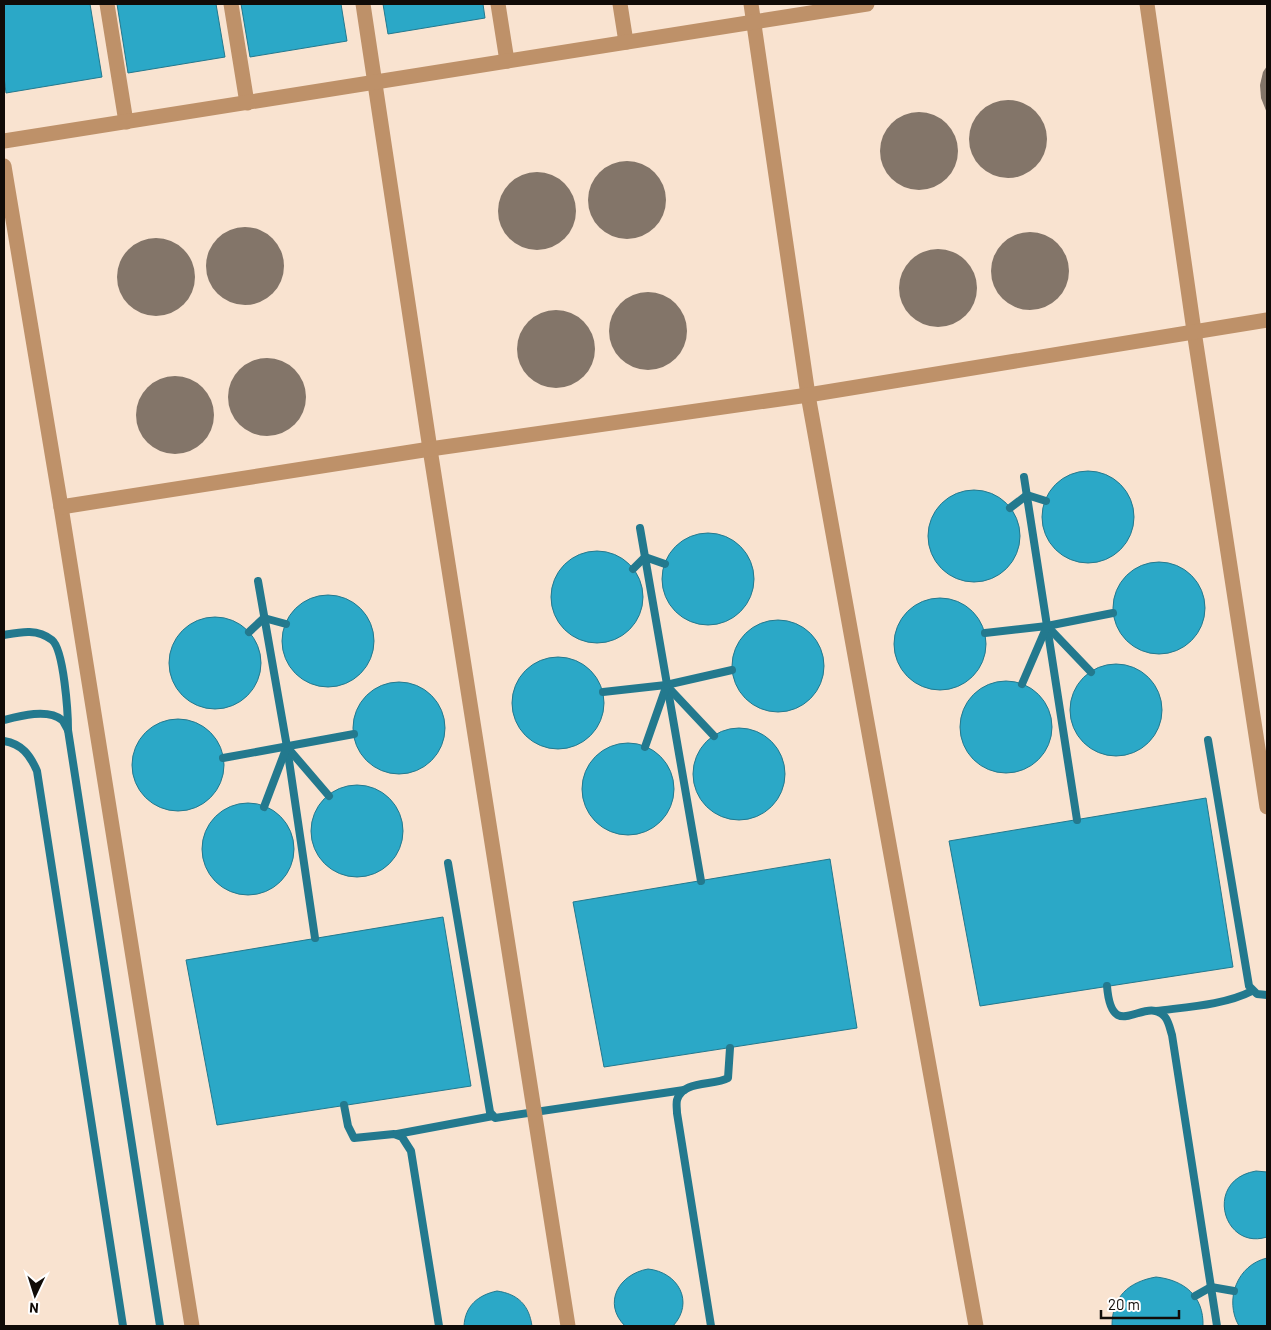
<svg xmlns="http://www.w3.org/2000/svg" width="1271" height="1330" viewBox="0 0 1271 1330" font-family="Barlow,sans-serif">
  <style>
    .built { fill: #f9e3d0 }
    .water { fill: #2ba8c7; stroke: #23798e }
    .lines { fill: none; stroke-linecap: round; stroke-linejoin: round }
    .stream { stroke: #23798e; stroke-width: 8 }
    .building { fill: #837569 }
    .minor { stroke: #be9169; stroke-width: 15 }
  </style>
  <rect width="100%" height="100%" fill="#fdf0e6"/>
  <rect class="built" x="4" y="4" width="1263" height="1322"/>
  <g class="water">
    <path d="M4 4H90L102 77 6 93 4 77Z"/>
    <path d="M117 4H216L225 57 128 73Z"/>
    <path d="M241 4H341L347 41 250 57Z"/>
    <path d="M383 4H483L485 18 388 34Z"/>
    <circle cx="1088" cy="517" r="46"/>
    <circle cx="974" cy="536" r="46"/>
    <circle cx="708" cy="579" r="46"/>
    <circle cx="597" cy="597" r="46"/>
    <circle cx="1159" cy="608" r="46"/>
    <circle cx="328" cy="641" r="46"/>
    <circle cx="940" cy="644" r="46"/>
    <circle cx="215" cy="663" r="46"/>
    <circle cx="778" cy="666" r="46"/>
    <circle cx="558" cy="703" r="46"/>
    <circle cx="1116" cy="710" r="46"/>
    <circle cx="1006" cy="727" r="46"/>
    <circle cx="399" cy="728" r="46"/>
    <circle cx="178" cy="765" r="46"/>
    <circle cx="739" cy="774" r="46"/>
    <circle cx="628" cy="789" r="46"/>
    <circle cx="357" cy="831" r="46"/>
    <path d="M1206 798 1233 967 980 1006 949 841Z"/>
    <circle cx="248" cy="849" r="46"/>
    <path d="M830 859 857 1028 604 1067 573 902Z"/>
    <path d="M443 917 471 1086 217 1125 186 960Z"/>
    <path d="M1256 1171 1267 1172V1237C1223 1251 1203 1180 1256 1171Z"/>
    <path d="M1267 1258V1326H1239C1224 1300 1237 1265 1267 1258Z"/>
    <path d="M648 1269C678 1272 695 1302 673 1326H625C602 1303 619 1274 648 1269Z"/>
    <path d="M1156 1277C1184 1280 1204 1296 1203 1326H1112C1112 1297 1128 1282 1156 1277Z"/>
    <path d="M497 1291C518 1294 529 1305 532 1326H464C465 1306 478 1295 497 1291Z"/>
  </g>
  <g class="lines">
    <g class="stream">
      <path d="M1024 477 1077 820"/>
      <path d="M1010 508 1027 495 1046 501"/>
      <path d="M640 528 701 881"/>
      <path d="M633 569 645 557 665 564"/>
      <path d="M258 581 287 747 315 938"/>
      <path d="M1047 626 1091 672"/>
      <path d="M249 632 264 618 286 624"/>
      <path d="M985 633 1047 626 1113 613"/>
      <path d="M4 635C20 632 37 628 52 640 64 650 68 713 68 730"/>
      <path d="M1022 684 1047 626"/>
      <path d="M666 685 714 736"/>
      <path d="M603 692 666 685 732 670"/>
      <path d="M4 720C19 716 48 708 62 720 64 722 66 727 68 730L160 1326"/>
      <path d="M1208 740 1249 986 1257 994 1267 995"/>
      <path d="M4 741C22 744 30 755 37 771L123 1326"/>
      <path d="M287 747 329 796"/>
      <path d="M645 747 666 687"/>
      <path d="M223 758 354 734"/>
      <path d="M264 807 286 749"/>
      <path d="M448 863 490 1112 495 1118 684 1090"/>
      <path d="M1107 986C1112 1047 1145 993 1165 1017 1169 1022 1170 1029 1172 1035L1217 1326"/>
      <path d="M1156 1011C1186 1007 1225 1005 1252 991"/>
      <path d="M344 1105 348 1126 354 1138 394 1134 402 1137 411 1151 439 1326"/>
      <path d="M397 1134 493 1116"/>
      <path d="M1195 1296 1211 1287 1234 1291"/>
      <path d="M711 1326 677 1113C677 1109 676 1104 677 1100 682 1080 714 1086 728 1078L730 1048"/>
    </g>
  </g>
  <g class="building">
    <path d="M1267 66V113L1261 98 1260 85 1263 72Z"/>
    <circle cx="1008" cy="139" r="39"/>
    <circle cx="919" cy="151" r="39"/>
    <circle cx="627" cy="200" r="39"/>
    <circle cx="537" cy="211" r="39"/>
    <circle cx="245" cy="266" r="39"/>
    <circle cx="1030" cy="271" r="39"/>
    <circle cx="156" cy="277" r="39"/>
    <circle cx="938" cy="288" r="39"/>
    <circle cx="648" cy="331" r="39"/>
    <circle cx="556" cy="349" r="39"/>
    <circle cx="267" cy="397" r="39"/>
    <circle cx="175" cy="415" r="39"/>
  </g>
  <g class="lines">
    <g class="minor">
      <path d="M107 4 126 122"/>
      <path d="M231 4 247 103"/>
      <path d="M363 4 430 449 568 1326"/>
      <path d="M498 4 507 61"/>
      <path d="M620 4 626 42"/>
      <path d="M751 4 808 395 976 1326"/>
      <path d="M1147 4 1194 331 1267 807"/>
      <path d="M4 141 867 4"/>
      <path d="M4 166 61 507 192 1326"/>
      <path d="M61 507 430 449 808 395 1267 320"/>
    </g>
  </g>
  <rect width="1271" height="1330" fill="none" stroke="#110c08" stroke-width="10"/>
  <g transform="translate(35 1295) rotate(184)" stroke="#ffffff" stroke-width="4" paint-order="stroke">
  <path d="M0-4L9 19L0 12L-9 19Z" fill="#110c08"/>
  <text y="-8" font-size="14" font-weight="bold" text-anchor="middle" fill="#110c08">N</text>
  </g>
  <path d="M1101 1310v8h78v-8" fill="none" stroke="#110c08" stroke-width="2.5"/>
  <text x="1108" y="1310" font-size="15" fill="#110c08" stroke="#ffffff" stroke-width="4" paint-order="stroke">20 m</text>
</svg>
